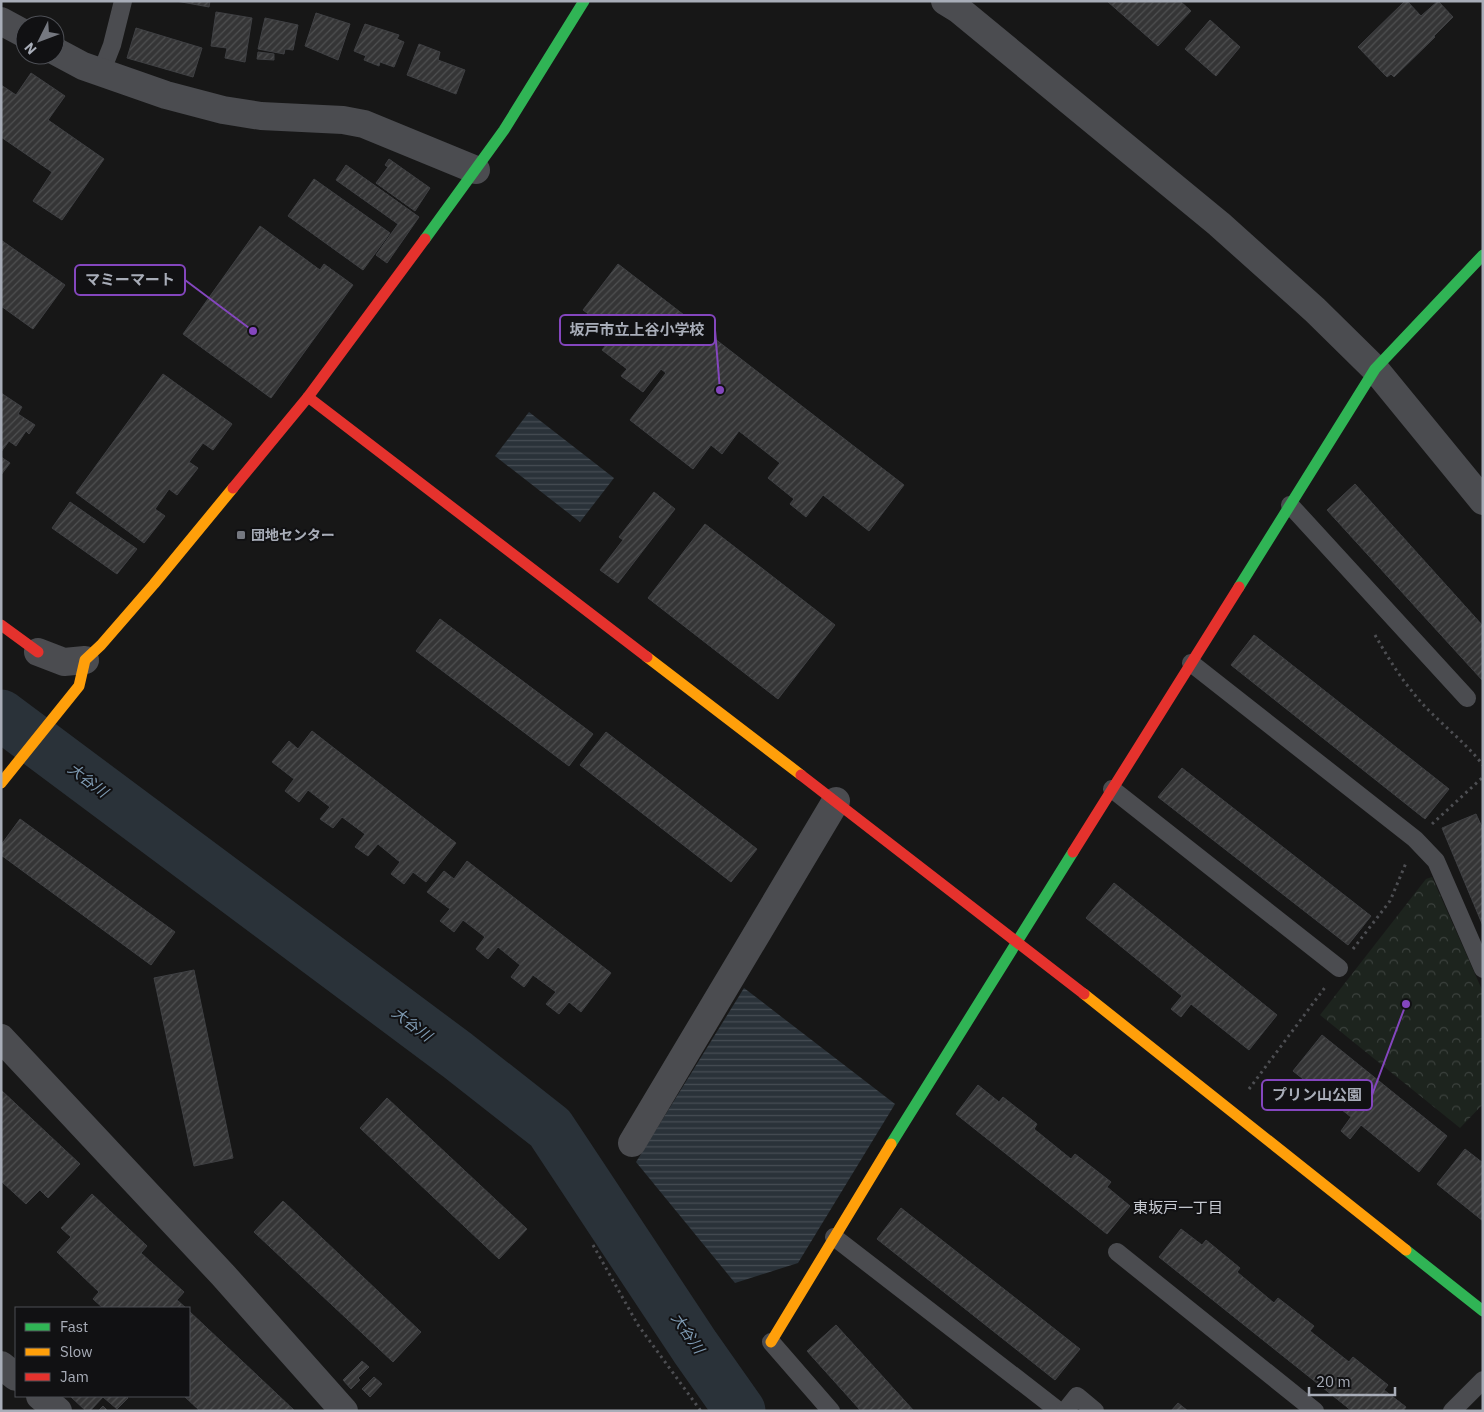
<svg xmlns="http://www.w3.org/2000/svg" width="1484" height="1412" viewBox="0 0 1484 1412" font-family="'IBM Plex Sans','Noto Sans JP',sans-serif">
  <style>
    .park { fill: url(#park-crowns) }
    .water { fill: url(#water-rules) }
    .lines { fill: none; stroke-linecap: round; stroke-linejoin: round }
    .river { stroke: #2a3239; stroke-width: 51 }
    .building { fill: url(#building-hatch); stroke: #3f4043 }
    .path { stroke: #4d4e52; stroke-width: 3; stroke-dasharray: 2.5 4; stroke-linecap: butt }
    .lane { stroke: #4b4c50; stroke-width: 18 }
    .street { stroke: #4b4c50; stroke-width: 28 }
    .fast { stroke: #30b455; stroke-width: 11 }
    .slow { stroke: #ff9f0a; stroke-width: 11 }
    .jam { stroke: #e5322d; stroke-width: 11 }
    .poi-dot { fill: #757880; stroke: #111113; stroke-width: 2 }
    .labels { text-anchor: middle; dominant-baseline: central; stroke-width: 4; stroke-linejoin: round; paint-order: stroke }
    .poi-label { font-size: 14px; font-weight: bold; fill: #a8adb8; stroke: #111113; text-anchor: start }
    .water-label { font-size: 15px; font-style: italic; fill: #7f9bb3; stroke: #111113 }
    .neighbourhood-label { font-size: 15px; fill: #c9ccd4; stroke: #111113 }
    .leader { fill: none; stroke: #8446be; stroke-width: 2 }
    .callout-dot { fill: #8446be; stroke: #111113; stroke-width: 2 }
    .callout { fill: #111113; stroke: #8446be; stroke-width: 2 }
    .callout-label { font-size: 15px; text-anchor: middle; font-weight: bold; fill: #a8adb8 }
  </style>
  <defs>
    <pattern id="park-crowns" width="20" height="18" patternUnits="userSpaceOnUse" patternTransform="scale(1.25)"><rect width="20" height="18" fill="#1d241e"/><path d="M2 6a3 3 0 1 1 6 0M12 15a3 3 0 1 1 6 0" fill="none" stroke="#3b413d"/></pattern>
    <pattern id="water-rules" width="6" height="5" patternUnits="userSpaceOnUse" patternTransform="scale(1.25)"><rect width="6" height="5" fill="#2a3239"/><path d="M0 2.5h6" fill="none" stroke="#464d54"/></pattern>
    <pattern id="building-hatch" width="6" height="6" patternUnits="userSpaceOnUse" patternTransform="scale(1.25)"><rect width="6" height="6" fill="#353536"/><path d="M-1 1l2-2M0 6l6-6M5 7l2-2" fill="none" stroke="#4f5051"/></pattern>
  </defs>
  <rect width="100%" height="100%" fill="#171717"/>
  <path class="park" d="M1432 877 1483 992V1104L1460 1128 1320 1015 1426 879Z"/>
  <g class="water">
    <path d="M529 412 614 478 580 522 495 456Z"/>
    <path d="M744 988 895 1104 798 1263 735 1283 636 1162Z"/>
  </g>
  <g class="lines">
    <path class="river" d="M1 715 457 1055 550 1128 695 1347 740 1411"/>
  </g>
  <g class="building">
    <path d="M176 1H210L209 7Z"/>
    <path d="M1107 1H1180L1191 11 1158 46Z"/>
    <path d="M1405 1H1407L1421 16 1438 1 1453 17 1434 36 1435 37 1394 77 1391 74 1387 77 1358 47Z"/>
    <path d="M216 12 252 18 245 62 225 58 227 48 211 46Z"/>
    <path d="M316 13 350 24 338 60 305 46Z"/>
    <path d="M265 18 298 25 293 50 285 49 284 54 258 49Z"/>
    <path d="M1210 20 1240 47 1216 76 1185 49Z"/>
    <path d="M365 24 399 35 397 39 404 42 394 67 380 62 379 66 364 60 366 56 354 51Z"/>
    <path d="M136 28 202 48 193 77 127 58Z"/>
    <path d="M419 44 440 52 438 60 465 70 456 94 407 75Z"/>
    <path d="M258 52 274 54V60L257 59Z"/>
    <path d="M31 73 65 96 48 120 104 159 62 220 33 201 52 172 1 137V85L16 95Z"/>
    <path d="M389 159 430 188 415 211 376 183 388 167 385 165Z"/>
    <path d="M346 165 419 217 387 263 376 255 398 224 336 180Z"/>
    <path d="M314 179 390 233 363 270 288 216Z"/>
    <path d="M260 226 320 270 324 264 353 285 271 398 183 334Z"/>
    <path d="M1 240 65 285 33 329 1 306Z"/>
    <path d="M618 264 904 485 869 531 823 495 806 517 790 504 794 499 768 478 780 463 739 431 722 454 711 445 693 469 630 420 666 373 661 369 643 392 621 376 627 369 602 350 615 334 583 310Z"/>
    <path d="M163 374 232 424 213 450 203 443 189 462 198 468 177 495 169 489 155 509 165 516 144 543 76 493Z"/>
    <path d="M1 393 22 407 18 414 35 425 29 434 26 431 16 446 9 441 1 452Z"/>
    <path d="M1 457 10 463 1 475Z"/>
    <path d="M1355 484 1483 626V681L1327 510Z"/>
    <path d="M654 492 675 509 618 583 600 570 623 540 619 537Z"/>
    <path d="M70 502 137 549 117 574 52 528Z"/>
    <path d="M705 524 835 625 778 699 648 598Z"/>
    <path d="M440 619 593 734 569 766 416 651Z"/>
    <path d="M1254 635 1449 789 1425 819 1231 665Z"/>
    <path d="M312 731 456 843 426 882 413 872 404 884 391 874 400 862 378 844 368 856 355 847 365 834 342 817 333 828 320 819 330 807 308 790 299 802 285 791 294 779 272 762 289 741 298 749Z"/>
    <path d="M606 732 757 849 731 882 580 765Z"/>
    <path d="M1182 768 1371 916 1348 945 1158 797Z"/>
    <path d="M1476 814 1483 829V926L1442 828Z"/>
    <path d="M20 819 175 932 151 965 1 855V845Z"/>
    <path d="M467 861 611 973 581 1012 569 1002 559 1014 546 1004 556 992 533 975 524 987 511 977 520 965 498 947 488 959 476 949 485 937 463 920 454 932 440 921 450 909 427 892 444 871 454 879Z"/>
    <path d="M1114 883 1277 1015 1249 1050 1191 1004 1181 1017 1171 1009 1182 996 1086 918Z"/>
    <path d="M194 970 233 1158 194 1166 154 978Z"/>
    <path d="M1322 1035 1447 1136 1419 1172 1361 1125 1350 1139 1341 1131 1351 1117 1293 1071Z"/>
    <path d="M978 1085 999 1102 1003 1097 1037 1124 1034 1129 1071 1159 1075 1154 1111 1182 1107 1187 1130 1206 1107 1234 956 1114Z"/>
    <path d="M1 1090 80 1164 48 1198 40 1190 26 1204 1 1181Z"/>
    <path d="M387 1098 527 1229 499 1259 360 1128Z"/>
    <path d="M1465 1149 1483 1163V1221L1437 1184Z"/>
    <path d="M92 1194 147 1246 141 1253 184 1292 177 1300 186 1308H103L93 1299 99 1292 57 1252 71 1237 61 1228Z"/>
    <path d="M283 1201 421 1332 393 1362 254 1232Z"/>
    <path d="M901 1208 1080 1349 1055 1380 877 1239Z"/>
    <path d="M1181 1229 1202 1245 1206 1240 1240 1268 1237 1272 1274 1303 1278 1298 1314 1326 1310 1331 1349 1362 1353 1357 1388 1385 1384 1390 1406 1407 1403 1411H1352L1159 1257Z"/>
    <path d="M189 1311 295 1411H200L184 1396H189Z"/>
    <path d="M836 1325 914 1411H861L807 1351Z"/>
    <path d="M362 1361 369 1367 358 1378 360 1380 351 1389 343 1380Z"/>
    <path d="M374 1377 382 1384 370 1397 362 1389Z"/>
    <path d="M70 1396H126L128 1398 117 1409 103 1397 90 1411H86Z"/>
    <path d="M1178 1403 1188 1411H1171Z"/>
    <path d="M103 1406 108 1411H98Z"/>
  </g>
  <g class="lines">
    <g class="path">
      <path d="M1375 635C1386 654 1397 673 1411 690 1432 718 1461 737 1483 765"/>
      <path d="M1432 824 1483 777"/>
      <path d="M1353 949 1390 901 1406 863"/>
      <path d="M1249 1089 1326 986"/>
      <path d="M593 1245 638 1325 701 1411"/>
    </g>
    <g class="lane">
      <path d="M101 73 112 45 123 1"/>
      <path d="M1290 505 1467 698"/>
      <path d="M1191 663 1415 839 1436 861 1483 969"/>
      <path d="M1112 789 1339 968"/>
      <path d="M834 1237 1059 1411"/>
      <path d="M1117 1252 1315 1411"/>
      <path d="M771 1342 831 1411"/>
      <path d="M1065 1411 1077 1396 1095 1411"/>
      <path d="M1452 1411 1483 1380"/>
    </g>
    <g class="street">
      <path d="M945 1 958 9 1219 224 1315 310 1375 369 1483 501"/>
      <path d="M1 21 25 34"/>
      <path d="M55 51 83 66 166 95 223 110 261 116 343 120 364 124 476 170"/>
      <path d="M38 652 64 662 85 660"/>
      <path d="M1 1038 223 1275 344 1411"/>
      <path d="M632 1143 836 801"/>
      <path d="M1 1365 16 1377"/>
      <path d="M40 1396 58 1411"/>
    </g>
    <g class="fast">
      <path d="M425 239 504 130 584 1"/>
      <path d="M1239 587 1375 369 1483 255"/>
      <path d="M891 1144 1073 852"/>
      <path d="M1406 1250 1483 1311"/>
    </g>
    <g class="slow">
      <path d="M647 657 801 775"/>
      <path d="M1 783 79 686 85 660 101 645 154 584 233 488"/>
      <path d="M1084 994 1406 1250"/>
      <path d="M771 1342 891 1144"/>
    </g>
    <g class="jam">
      <path d="M308 397 647 657"/>
      <path d="M233 488 308 397 425 239"/>
      <path d="M1 625 38 652"/>
      <path d="M801 775 1084 994"/>
      <path d="M1073 852 1239 587"/>
    </g>
  </g>
  <rect class="poi-dot" x="236" y="530" width="10" height="10" rx="2.5"/>
  <g class="labels">
    <g class="poi-label">
      <text x="251" y="535">団地センター</text>
    </g>
    <g class="water-label">
      <text transform="translate(88 780) rotate(37)">大谷川</text>
      <text transform="translate(412 1024) rotate(37)">大谷川</text>
      <text transform="translate(688 1333) rotate(56)">大谷川</text>
    </g>
    <g class="neighbourhood-label">
      <text x="1178" y="1207">東坂戸一丁目</text>
    </g>
  </g>
  <path class="leader" d="M253 331L185 280M720 390L715 330M1406 1004L1372 1095"/>
  <g class="callout-dot">
    <circle cx="253" cy="331" r="5"/>
    <circle cx="720" cy="390" r="5"/>
    <circle cx="1406" cy="1004" r="5"/>
  </g>
  <g class="callout">
    <rect x="75" y="265" width="110" height="30" rx="5"/>
    <rect x="560" y="315" width="155" height="30" rx="5"/>
    <rect x="1262" y="1080" width="110" height="30" rx="5"/>
  </g>
  <g class="callout-label">
    <text x="130" y="285">マミーマート</text>
    <text x="637" y="335">坂戸市立上谷小学校</text>
    <text x="1317" y="1100">プリン山公園</text>
  </g>
  <rect width="1484" height="1412" fill="none" stroke="#a8adb8" stroke-width="5"/>
  <rect x="15" y="1307" width="175" height="90" fill="#111113" stroke="#4d4f55"/>
  <rect x="25" y="1323" width="25" height="8" fill="#30b455" stroke="#4d4f55"/>
  <text x="60" y="1332" font-size="15" fill="#a8adb8">Fast</text>
  <rect x="25" y="1348" width="25" height="8" fill="#ff9f0a" stroke="#4d4f55"/>
  <text x="60" y="1357" font-size="15" fill="#a8adb8">Slow</text>
  <rect x="25" y="1373" width="25" height="8" fill="#e5322d" stroke="#4d4f55"/>
  <text x="60" y="1382" font-size="15" fill="#a8adb8">Jam</text>
  <g transform="translate(40 40) rotate(228)"><circle r="24" fill="#111113" stroke="#4d4f55"/>
  <path d="M0-4L9 19L0 12L-9 19Z" fill="#757880"/>
  <text y="-8" font-size="14" font-weight="bold" text-anchor="middle" fill="#a8adb8">N</text>
  </g>
  <path d="M1309 1387v8h86v-8" fill="none" stroke="#a8adb8" stroke-width="2.5"/>
  <text x="1316" y="1387" font-size="15" fill="#a8adb8" stroke="#111113" stroke-width="4" paint-order="stroke">20 m</text>
</svg>
